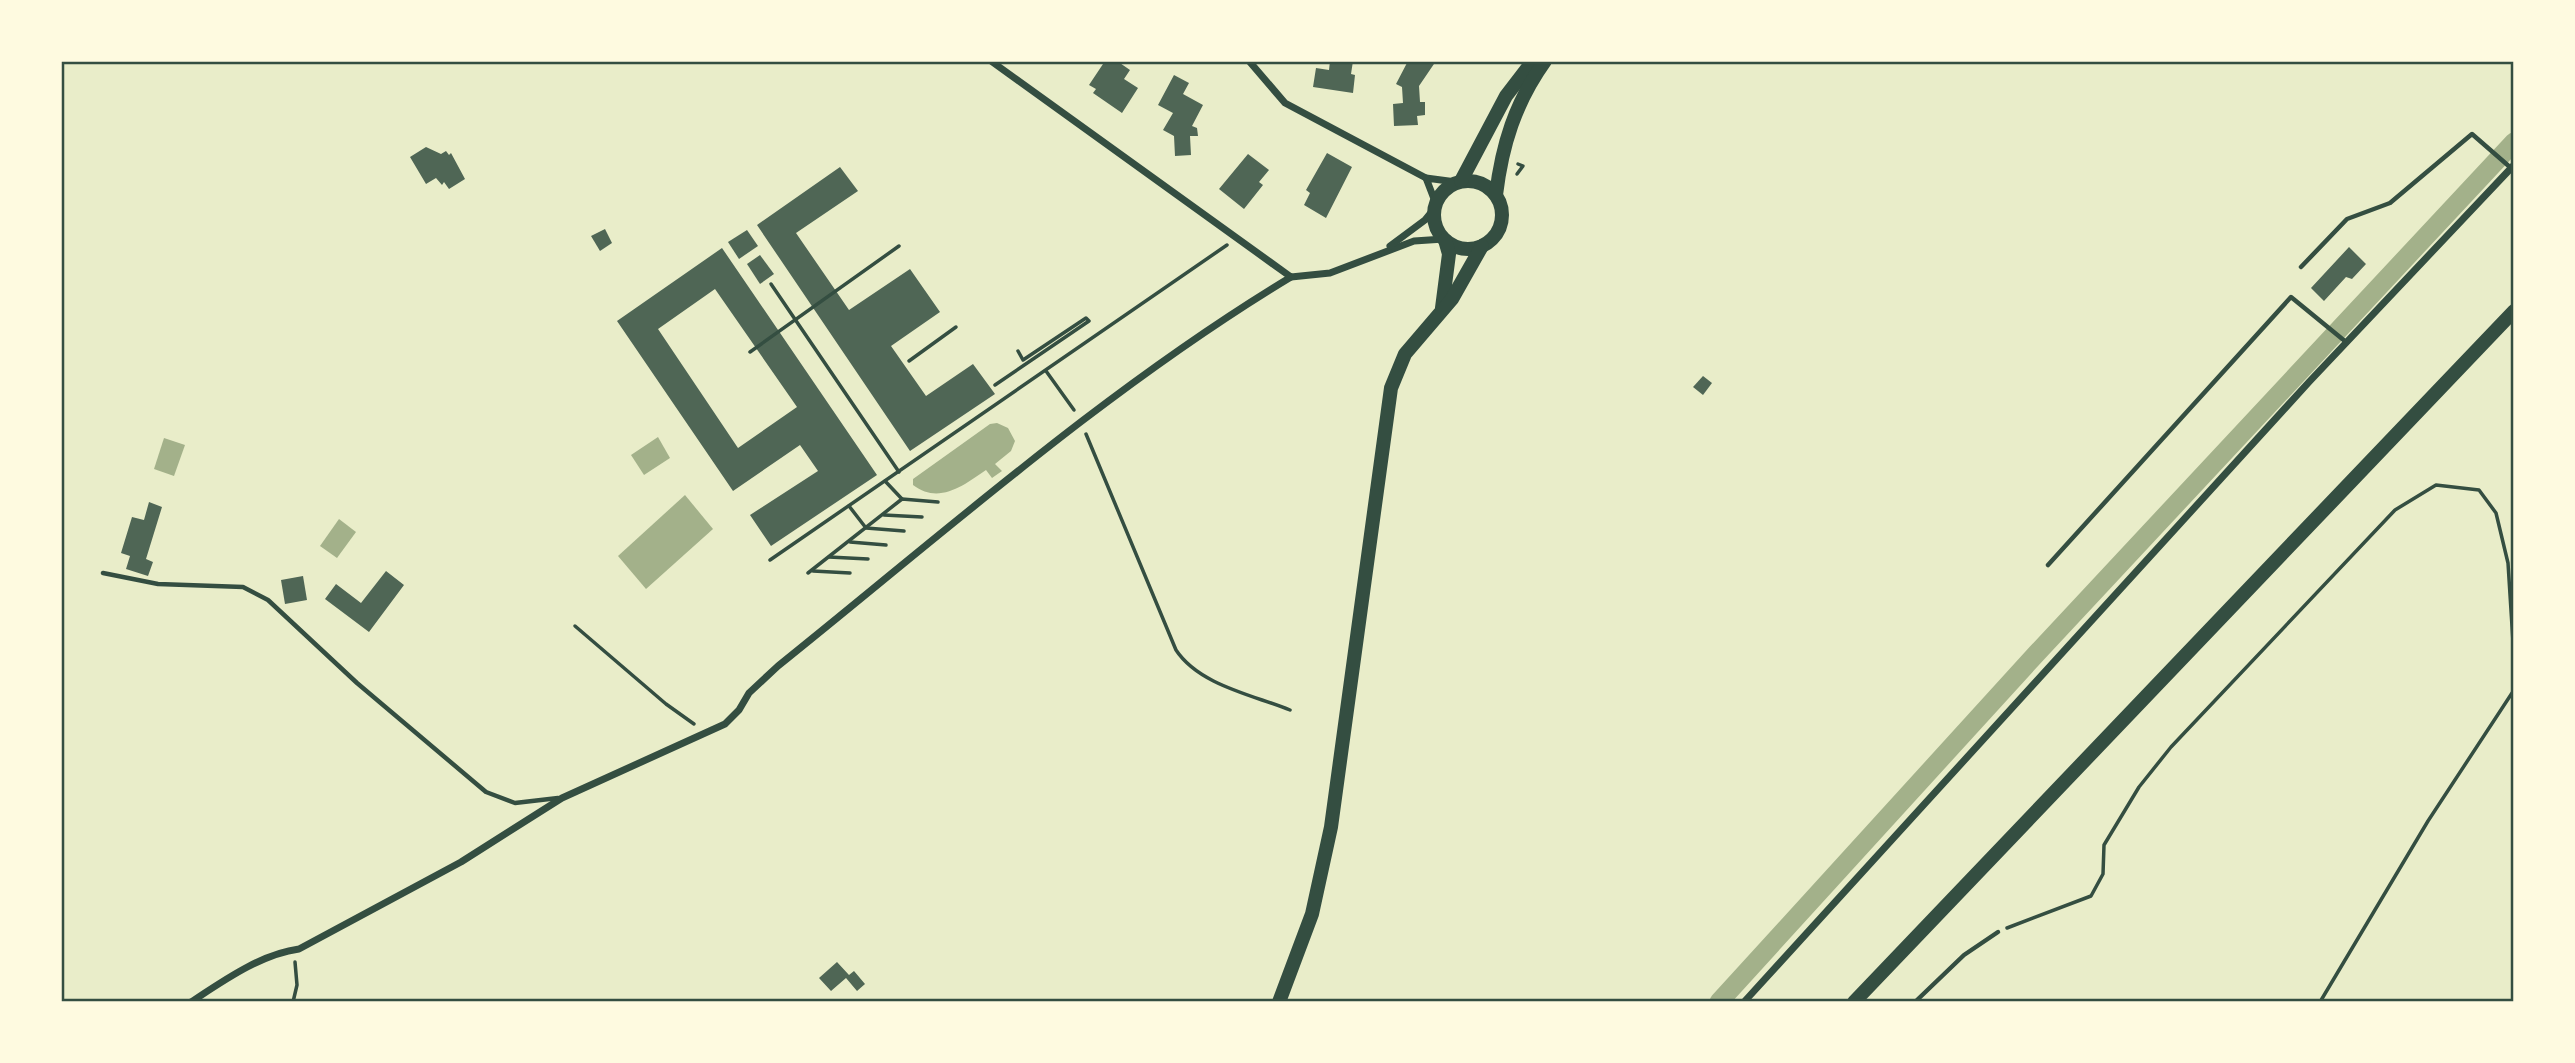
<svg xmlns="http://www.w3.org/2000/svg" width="2575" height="1063" viewBox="0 0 2575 1063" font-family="Overpass,sans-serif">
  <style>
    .water { fill: #a3b18a }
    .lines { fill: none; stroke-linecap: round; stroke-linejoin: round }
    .canal { stroke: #a3b18a; stroke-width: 19 }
    .building { fill: #4f6655; fill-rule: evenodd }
    .path { stroke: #344e41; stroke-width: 3.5 }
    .service { stroke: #344e41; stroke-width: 4.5 }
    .minor { stroke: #344e41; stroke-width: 7 }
    .primary { stroke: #344e41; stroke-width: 14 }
    .neatline { fill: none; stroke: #344e41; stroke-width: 2.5 }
  </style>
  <rect width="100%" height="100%" fill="#e9edc9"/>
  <g class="water">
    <path d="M997 423 1008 428 1015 441 1011 451 995 464 1002 471 992 478 986 470C964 485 939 505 913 485V479L990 424Z"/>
    <path d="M658 437 670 458 644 475 631 455Z"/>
    <path d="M164 438 185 445 174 476 154 469Z"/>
    <path d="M685 495 713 529 646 589 618 556Z"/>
    <path d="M339 519 356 532 337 558 320 546Z"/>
  </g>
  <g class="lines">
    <path class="canal" d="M1719 1002 2037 653 2514 142"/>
  </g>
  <g class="building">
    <path d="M1105 61H1117L1130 70 1124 79 1138 88 1122 113 1093 93 1096 89 1089 85Z"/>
    <path d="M1330 61H1353L1351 74 1355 75 1353 93 1313 87 1316 68 1329 70Z"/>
    <path d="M1408 61H1436L1419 86 1420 102H1425V115L1417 116 1418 125 1394 126 1393 104 1403 103 1402 87 1396 84Z"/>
    <path d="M1174 75 1189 83 1183 94 1203 105 1192 126 1197 128 1198 136H1190L1191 155 1175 156 1174 136 1163 130 1173 113 1158 105Z"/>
    <path d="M426 147 441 154 446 151 449 155 451 153 465 179 449 189 444 182 442 185 436 178 426 184 410 157Z"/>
    <path d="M1327 153 1352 167 1326 218 1304 205 1310 193 1306 190Z"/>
    <path d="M1248 154 1269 170 1259 182 1263 185 1244 209 1219 189Z"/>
    <path d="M840 167 858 191 796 233 849 310 910 269 940 312 891 346 926 396 973 364 995 394 910 451 757 225Z"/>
    <path d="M605 229 612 243 600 251 591 236Z"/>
    <path d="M747 230 758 246 739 259 728 242Z"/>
    <path d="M2349 247 2366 264 2352 279 2346 277 2324 301 2311 288Z"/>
    <path d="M722 248 877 475 771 546 750 515 818 471 800 445 733 491 617 321ZM715 289 797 407 738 448 658 329Z"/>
    <path d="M760 255 774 274 760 284 747 264Z"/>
    <path d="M1703 376 1712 383 1703 395 1693 387Z"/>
    <path d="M149 502 162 507 146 559 153 562 148 576 126 569 130 556 121 553 132 517 144 520Z"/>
    <path d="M386 571 404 585 369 632 325 599 336 584 361 603Z"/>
    <path d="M303 576 307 600 285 604 281 580Z"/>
    <path d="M837 962 849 975 854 971 865 984 857 991 846 978 831 991 819 978Z"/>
  </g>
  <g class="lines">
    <g class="path">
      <path d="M1517 174 1523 166 1518 164"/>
      <path d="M771 284 899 472"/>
      <path d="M750 352 899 246"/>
      <path d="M909 361 956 327"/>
      <path d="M1046 371 1074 410"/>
      <path d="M995 385 1089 321 1086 318 1023 360 1018 351"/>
      <path d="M1086 434 1176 650C1199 685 1253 695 1290 710"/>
      <path d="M885 481 902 499"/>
      <path d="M849 506 866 528 904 531"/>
      <path d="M884 515 922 517"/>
      <path d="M850 542 886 545"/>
      <path d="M829 557 868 559"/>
      <path d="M770 560 1227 245"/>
      <path d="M813 571 850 573"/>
      <path d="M808 573 902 499 938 502"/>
      <path d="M575 626 666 704 694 724"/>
      <path d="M2007 928 2091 896 2103 874 2104 845 2139 787 2171 747 2395 510 2436 485 2479 490 2496 513 2508 563 2514 658"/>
      <path d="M293 1002 297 985 295 962"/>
      <path d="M2320 1002 2428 821 2514 690"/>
    </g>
    <g class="service">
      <path d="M2301 267 2347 219 2390 203 2472 134 2511 168"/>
      <path d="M2048 565 2291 297 2346 342"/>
      <path d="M103 573 158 584 243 587 268 600 357 683 486 792 515 803 558 798"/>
      <path d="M1915 1002 1964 955 1998 932"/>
    </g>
    <g class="minor">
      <path d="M991 61 1291 277 1330 273 1414 241 1444 239"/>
      <path d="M1249 61 1285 103 1426 178"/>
      <path d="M1436 204 1426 178 1456 182"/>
      <path d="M1390 246 1425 220 1434 209"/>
      <path d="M191 1002C223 981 261 954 299 949L461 862 562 798 725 724 739 710 749 693 778 666C945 532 1107 388 1291 277"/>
      <path d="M1744 1002 2309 382 2514 165"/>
    </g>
    <g class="primary">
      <circle cx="1468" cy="215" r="34"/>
      <path d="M1461 181 1506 96 1533 61"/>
      <path d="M1496 195C1502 145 1515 103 1545 61"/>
      <path d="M1442 308 1449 254 1445 240"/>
      <path d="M1279 1002 1312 914 1331 827 1391 388 1405 354 1452 299 1482 246"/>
      <path d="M1854 1002 2514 311"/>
    </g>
  </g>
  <rect width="2575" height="1063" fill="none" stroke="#fefae0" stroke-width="126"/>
  <rect x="63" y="63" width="2449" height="937" class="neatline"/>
</svg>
